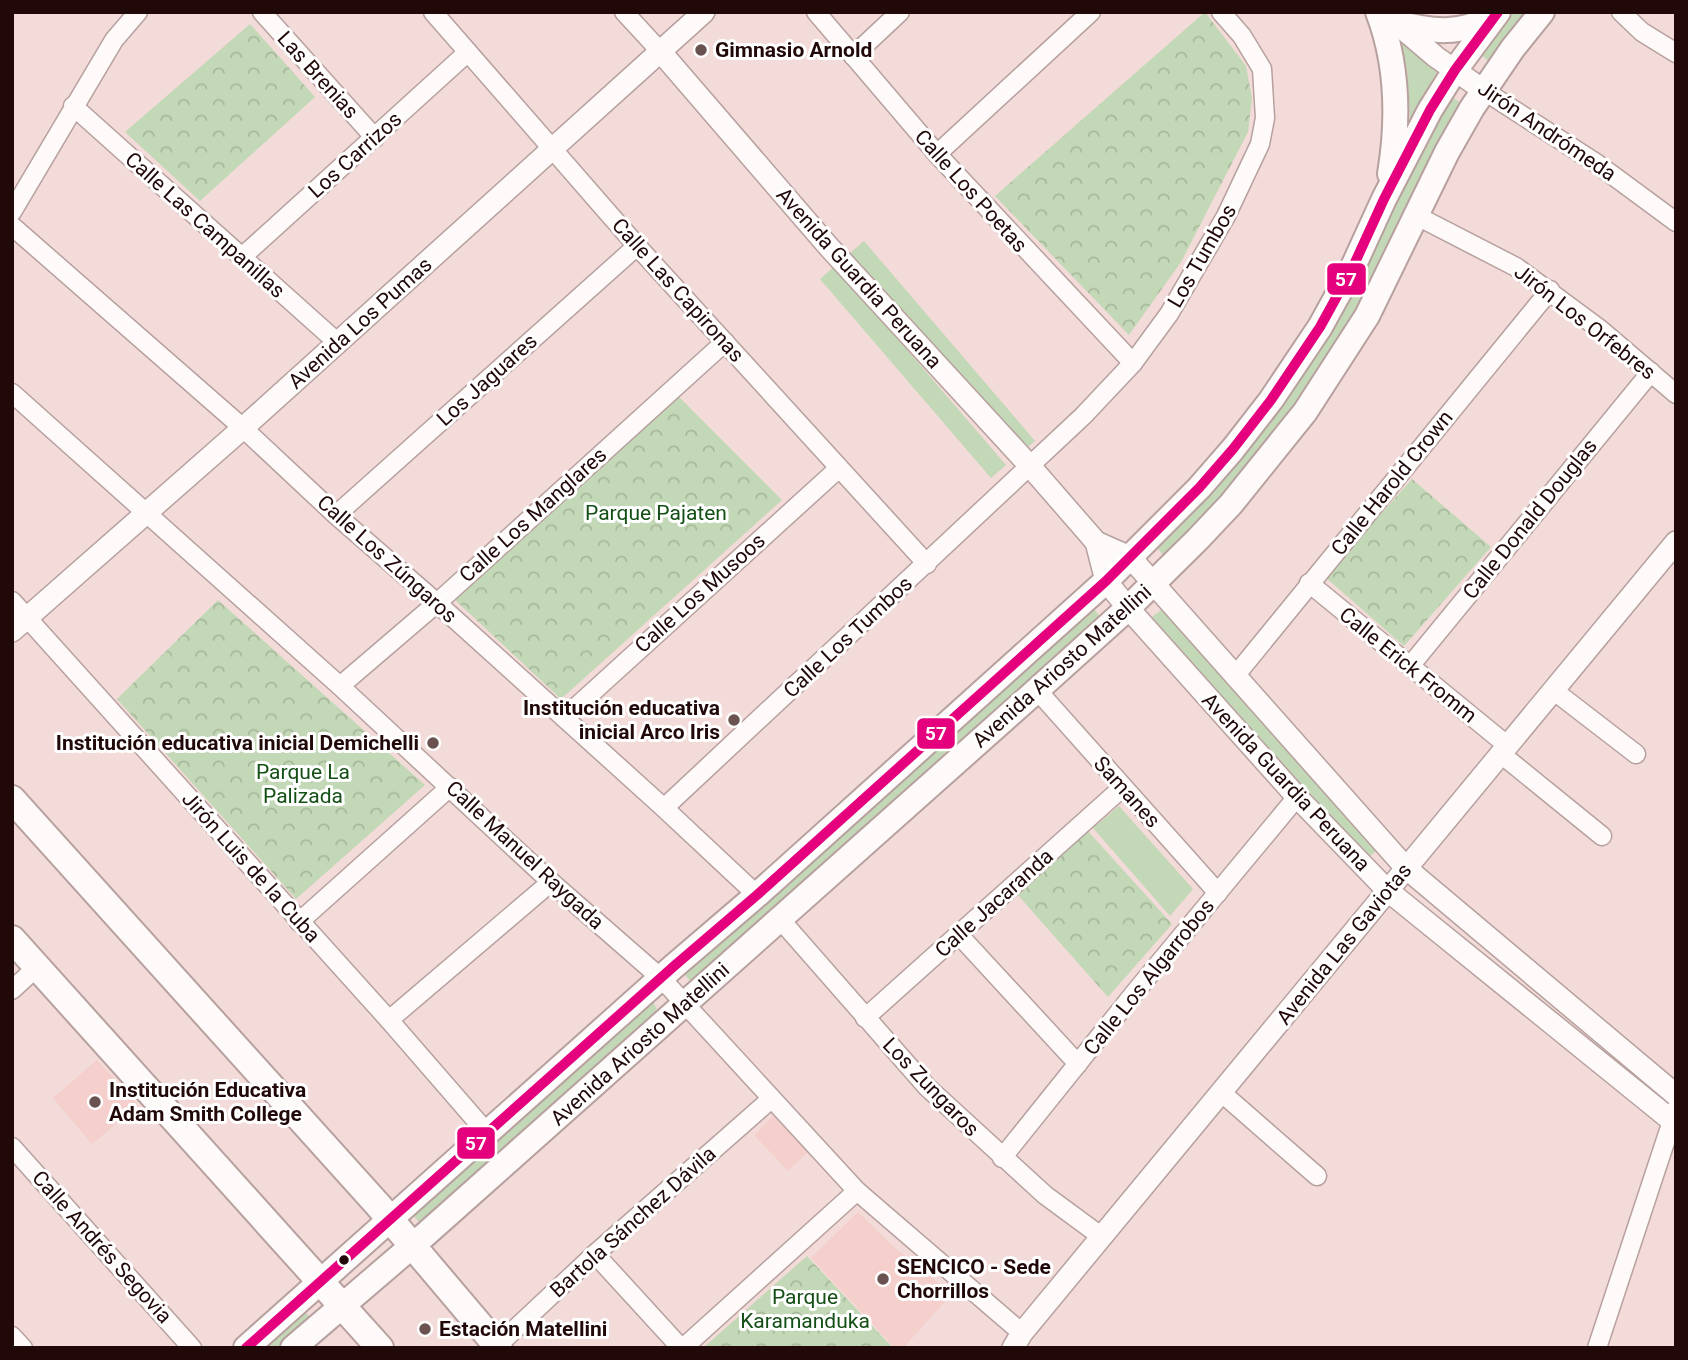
<svg xmlns="http://www.w3.org/2000/svg" width="1688" height="1360" viewBox="0 0 1688 1360" font-family="Roboto,sans-serif">
  <style>
    .built { fill: #f4cfcb }
    .grass { fill: #c3d8b6 }
    .park { fill: url(#park-crowns) }
    .lines { fill: none; stroke-linecap: round; stroke-linejoin: round }
    .minor-casing { stroke: #b7a09e; stroke-width: 21 }
    .tertiary-casing { stroke: #b7a09e; stroke-width: 24 }
    .secondary-casing { stroke: #b7a09e; stroke-width: 28 }
    .primary-casing { stroke: #b7a09e; stroke-width: 30 }
    .minor { stroke: #fdfaf9; stroke-width: 18 }
    .tertiary { stroke: #fdfaf9; stroke-width: 21 }
    .secondary { stroke: #fdfaf9; stroke-width: 24 }
    .primary { stroke: #fdfaf9; stroke-width: 26 }
    .bus-1-casing { stroke: #fff; stroke-width: 16 }
    .bus-1 { stroke: #e5007d; stroke-width: 10 }
    .poi-dot { fill: #6a5251; stroke: #fff; stroke-width: 2.5 }
    .bus-dot { fill: #200908; stroke: #fff; stroke-width: 2.5 }
    .labels { text-anchor: middle; dominant-baseline: central; stroke-width: 6; stroke-linejoin: round; paint-order: stroke }
    .poi-label { font-size: 21px; font-weight: bold; fill: #200908; stroke: #fff; text-anchor: start }
    .street-label { font-size: 21px; fill: #200908; stroke: #fff }
    .park-label { font-size: 21px; fill: #145016; stroke: #fff }
    .line-badge { stroke: #fff; stroke-width: 2.5 }
    .badge-label { font-size: 19px; text-anchor: middle; font-weight: bold; fill: #fff }
  </style>
  <defs>
    <pattern id="park-crowns" width="20" height="18" patternUnits="userSpaceOnUse" patternTransform="scale(1.75)"><rect width="20" height="18" fill="#c3d8b6"/><path d="M2 6a3 3 0 1 1 6 0M12 15a3 3 0 1 1 6 0" fill="none" stroke="#a7b89b"/></pattern>
  </defs>
  <rect width="100%" height="100%" fill="#f2dbd8"/>
  <g class="built">
    <path d="M97 1060 138 1105 92 1144 53 1098Z"/>
    <path d="M773 1116 808 1152 788 1171 754 1135Z"/>
    <path d="M858 1212 894 1247 952 1294 903 1348H895L811 1258Z"/>
  </g>
  <g class="grass">
    <path d="M1507 12H1532L1492 63 1476 52Z"/>
    <path d="M1400 33 1436 69V73L1410 119 1407 70Z"/>
    <path d="M1448 95 1465 105 1362 308 1271 444 1167 560 1154 544 1209 488Z"/>
    <path d="M864 241 1035 441 1021 453 849 254Z"/>
    <path d="M835 266 1006 465 991 478 820 279Z"/>
    <path d="M1090 604 1102 619 694 986 682 971Z"/>
    <path d="M1165 607 1376 851 1367 859 1152 617Z"/>
    <path d="M1119 806 1193 889 1170 916 1093 828Z"/>
    <path d="M652 999 659 1014 422 1226 410 1211Z"/>
    <path d="M302 1308 312 1320 280 1348H257Z"/>
  </g>
  <g class="park">
    <path d="M1205 12 1246 66 1252 98 1248 132 1181 262 1129 335 995 196Z"/>
    <path d="M250 24 315 97 200 201 125 132Z"/>
    <path d="M676 394 782 500 561 699 454 599Z"/>
    <path d="M1412 479 1491 547 1404 646 1325 577Z"/>
    <path d="M218 600 425 785 296 899 117 699Z"/>
    <path d="M1087 830 1172 924 1108 997 1016 893Z"/>
    <path d="M807 1256 893 1348H703Z"/>
  </g>
  <g class="lines">
    <defs>
      <g id="minor">
        <path d="M262 12 375 138"/>
        <path d="M433 12 637 246 927 564"/>
        <path d="M624 12 660 51"/>
        <path d="M816 12 937 154 1133 363"/>
        <path d="M1621 12 1642 32 1676 53"/>
        <path d="M853 56 900 12"/>
        <path d="M1483 90 1596 163 1676 222"/>
        <path d="M73 106 338 343"/>
        <path d="M937 154 1091 12"/>
        <path d="M12 212 114 40 138 12"/>
        <path d="M1417 216 1516 267 1601 330 1676 394"/>
        <path d="M12 226 243 428 336 515 437 603 664 808 757 895"/>
        <path d="M242 257 468 52"/>
        <path d="M12 393 340 686 551 882 662 979 857 1191 1022 1333"/>
        <path d="M336 515 637 246"/>
        <path d="M1309 583 1508 746"/>
        <path d="M12 601 389 1020 488 1134"/>
        <path d="M1410 666 1651 372"/>
        <path d="M1235 676 1550 290"/>
        <path d="M340 686 437 603 725 342"/>
        <path d="M1037 690 1218 893"/>
        <path d="M1553 690 1636 754"/>
        <path d="M564 718 838 469"/>
        <path d="M1501 754 1602 836"/>
        <path d="M664 808 1083 416 1133 363 1169 314 1226 216 1260 144 1265 118 1262 69 1242 36 1221 12"/>
        <path d="M779 918 927 1087 1045 1195 1102 1237"/>
        <path d="M299 922 450 787"/>
        <path d="M959 935 1078 1064"/>
        <path d="M12 990 37 967"/>
        <path d="M865 1018 1123 787"/>
        <path d="M389 1020 551 882"/>
        <path d="M1222 1093 1317 1176"/>
        <path d="M12 1147 192 1348"/>
        <path d="M1002 1158 1136 991 1297 797"/>
        <path d="M595 1254 681 1348"/>
        <path d="M12 1336 23 1348"/>
        <path d="M497 1346 595 1254 771 1099"/>
        <path d="M683 1348 857 1191"/>
        <path d="M1597 1348 1676 1109"/>
      </g>
      <g id="tertiary">
        <path d="M1396 23 1436 57 1483 90"/>
        <path d="M660 51 828 246 1029 465 1096 542 1130 557 1406 868 1676 1095"/>
        <path d="M1096 542 1106 581 1128 608 1297 797 1387 890 1676 1124"/>
        <path d="M12 631 243 428 704 12"/>
        <path d="M1013 1348 1022 1333 1676 542"/>
      </g>
      <g id="secondary">
        <path d="M1378 12C1398 64 1399 119 1390 174"/>
        <path d="M1395 22C1430 32 1462 36 1494 15"/>
        <path d="M246 1348 673 967 757 895 1106 581 1199 488 1233 449 1271 400 1320 327 1352 269 1384 199 1430 110 1455 70 1498 12"/>
        <path d="M293 1348 426 1234 1037 690 1128 608 1197 540 1231 504 1305 412 1367 316 1447 152 1472 108 1513 48 1542 12"/>
      </g>
      <g id="primary">
        <path d="M12 799 378 1205 499 1348"/>
        <path d="M12 939 380 1348"/>
      </g>
    </defs>
    <use href="#minor" class="minor-casing"/>
    <use href="#tertiary" class="tertiary-casing"/>
    <use href="#secondary" class="secondary-casing"/>
    <use href="#primary" class="primary-casing"/>
    <use href="#minor" class="minor"/>
    <use href="#tertiary" class="tertiary"/>
    <use href="#secondary" class="secondary"/>
    <use href="#primary" class="primary"/>
    <defs>
      <path id="bus-1" d="M246 1348 673 967 757 895 1106 581 1199 488 1233 449 1271 400 1320 327 1352 269 1384 199 1430 110 1455 70 1498 12"/>
    </defs>
    <use href="#bus-1" class="bus-1-casing"/>
    <use href="#bus-1" class="bus-1"/>
  </g>
  <g class="poi-dot">
    <circle cx="701" cy="50" r="7"/>
    <circle cx="734" cy="720" r="7"/>
    <circle cx="433" cy="743" r="7"/>
    <circle cx="95" cy="1102" r="7"/>
    <circle cx="883" cy="1279" r="7"/>
    <circle cx="425" cy="1329" r="7"/>
  </g>
  <circle class="bus-dot" cx="344" cy="1260" r="6"/>
  <g class="labels">
    <g class="poi-label">
      <text x="715" y="50">Gimnasio Arnold</text>
      <text x="720" y="708" text-anchor="end">Institución educativa<tspan x="720" dy="24">inicial Arco Iris</tspan></text>
      <text x="419" y="743" text-anchor="end">Institución educativa inicial Demichelli</text>
      <text x="109" y="1090">Institución Educativa<tspan x="109" dy="24">Adam Smith College</tspan></text>
      <text x="897" y="1267">SENCICO - Sede<tspan x="897" dy="24">Chorrillos</tspan></text>
      <text x="439" y="1329">Estación Matellini</text>
    </g>
    <g class="street-label">
      <text transform="translate(318 75) rotate(48)">Las Brenias</text>
      <text transform="translate(1547 131) rotate(34)">Jirón Andrómeda</text>
      <text transform="translate(355 155) rotate(-42)">Los Carrizos</text>
      <text transform="translate(971 191) rotate(48)">Calle Los Poetas</text>
      <text transform="translate(205 225) rotate(42)">Calle Las Campanillas</text>
      <text transform="translate(1202 256) rotate(-60)">Los Tumbos</text>
      <text transform="translate(859 278) rotate(48)">Avenida Guardia Peruana</text>
      <text transform="translate(678 290) rotate(48)">Calle Las Capironas</text>
      <text transform="translate(1585 322) rotate(38)">Jirón Los Orfebres</text>
      <text transform="translate(360 323) rotate(-42)">Avenida Los Pumas</text>
      <text transform="translate(487 380) rotate(-42)">Los Jaguares</text>
      <text transform="translate(1392 483) rotate(-51)">Calle Harold Crown</text>
      <text transform="translate(533 515) rotate(-42)">Calle Los Manglares</text>
      <text transform="translate(1530 519) rotate(-51)">Calle Donald Douglas</text>
      <text transform="translate(387 559) rotate(42)">Calle Los Zúngaros</text>
      <text transform="translate(700 593) rotate(-42)">Calle Los Musoos</text>
      <text transform="translate(848 637) rotate(-43)">Calle Los Tumbos</text>
      <text transform="translate(1408 665) rotate(39)">Calle Erick Fromm</text>
      <text transform="translate(1062 666) rotate(-42)">Avenida Ariosto Matellini</text>
      <text transform="translate(1286 782) rotate(47)">Avenida Guardia Peruana</text>
      <text transform="translate(1127 792) rotate(48)">Samanes</text>
      <text transform="translate(525 855) rotate(43)">Calle Manuel Raygada</text>
      <text transform="translate(251 867) rotate(48)">Jirón Luis de la Cuba</text>
      <text transform="translate(994 903) rotate(-42)">Calle Jacaranda</text>
      <text transform="translate(1344 944) rotate(-51)">Avenida Las Gaviotas</text>
      <text transform="translate(1149 977) rotate(-51)">Calle Los Algarrobos</text>
      <text transform="translate(640 1044) rotate(-42)">Avenida Ariosto Matellini</text>
      <text transform="translate(931 1087) rotate(46)">Los Zungaros</text>
      <text transform="translate(633 1222) rotate(-42)">Bartola Sánchez Dávila</text>
      <text transform="translate(102 1247) rotate(48)">Calle Andrés Segovia</text>
    </g>
    <g class="park-label">
      <text x="656" y="513">Parque Pajaten</text>
      <text x="303" y="772">Parque La<tspan x="303" dy="24">Palizada</tspan></text>
      <text x="805" y="1297">Parque<tspan x="805" dy="24">Karamanduka</tspan></text>
    </g>
  </g>
  <g class="line-badge">
    <rect x="1326" y="262" width="41" height="34" rx="7" fill="#e5007d"/>
    <rect x="916" y="717" width="40" height="33" rx="7" fill="#e5007d"/>
    <rect x="456" y="1126" width="40" height="34" rx="7" fill="#e5007d"/>
  </g>
  <g class="badge-label">
    <text x="1346" y="286">57</text>
    <text x="936" y="740">57</text>
    <text x="476" y="1150">57</text>
  </g>
  <rect width="1688" height="1360" fill="none" stroke="#200908" stroke-width="28"/>
</svg>
